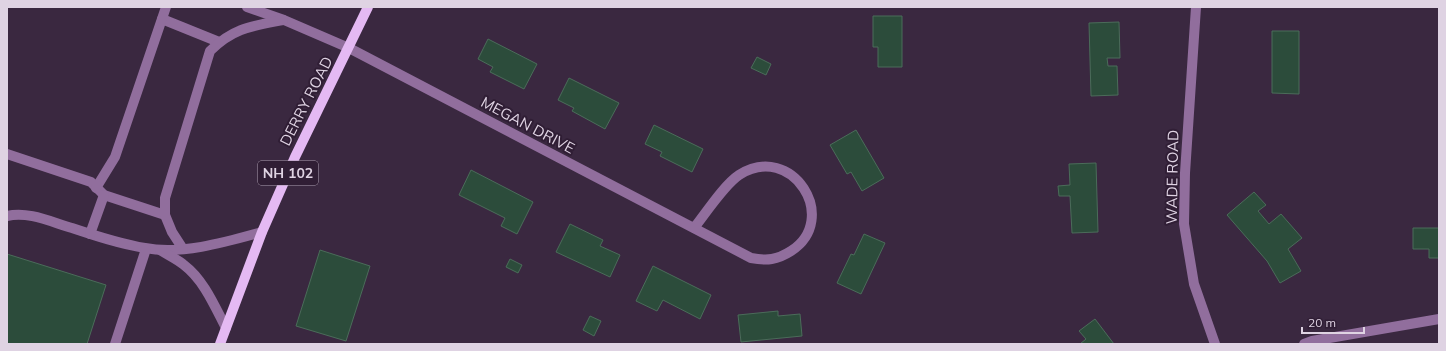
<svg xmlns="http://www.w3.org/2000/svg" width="1446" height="351" viewBox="0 0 1446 351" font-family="Mulish,sans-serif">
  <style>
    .building { fill: #2c4c3b; stroke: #4b6c5a }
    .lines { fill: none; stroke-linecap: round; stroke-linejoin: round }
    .minor { stroke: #916e9d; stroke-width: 10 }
    .major { stroke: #e4b9f3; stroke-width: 10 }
    .labels { text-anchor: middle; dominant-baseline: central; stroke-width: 4; stroke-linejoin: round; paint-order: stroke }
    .shield { fill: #301e35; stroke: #aa9daf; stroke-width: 1 }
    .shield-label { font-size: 14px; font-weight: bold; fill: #dfd3e3 }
    .street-label { font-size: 15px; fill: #dfd3e3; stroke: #301e35 }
  </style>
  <rect width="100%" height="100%" fill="#3a2840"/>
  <g class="building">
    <path d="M873 16H902V67H878V47H873Z"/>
    <path d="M1119 22 1120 58H1107L1108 66H1117L1118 95 1091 96 1089 23Z"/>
    <path d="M1272 31H1299V94L1272 93Z"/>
    <path d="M488 39 537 64 524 89 490 72 493 67 478 59Z"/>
    <path d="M757 57 771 64 766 75 751 68Z"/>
    <path d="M569 78 619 103 605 129 572 111 574 108 558 100Z"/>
    <path d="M654 125 703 149 692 172 660 156 662 152 645 144Z"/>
    <path d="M856 130 884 178 862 191 851 172 847 174 830 145Z"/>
    <path d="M1096 163 1098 232 1072 233 1070 196H1059L1058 186 1070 185 1069 164Z"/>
    <path d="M471 170 533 202 517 234 501 226 505 218 459 195Z"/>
    <path d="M1254 192 1266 205 1258 211 1269 224 1281 214 1302 238 1288 249 1301 271 1280 283 1267 261 1227 215Z"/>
    <path d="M570 224 603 240 600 246 620 255 610 277 556 252Z"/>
    <path d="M1413 228H1439V258H1429V249H1413Z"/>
    <path d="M864 234 885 243 861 294 837 283 851 254 854 255Z"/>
    <path d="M320 250 370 266 346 341 296 326Z"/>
    <path d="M7 254 106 285 87 344H7Z"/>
    <path d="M510 259 522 265 518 273 506 267Z"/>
    <path d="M653 266 711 295 700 319 663 300 657 311 636 301Z"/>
    <path d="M778 311V316L800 314 802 336 741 342 738 315Z"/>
    <path d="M590 316 601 321 594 336 583 330Z"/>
    <path d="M1095 319 1114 344H1080L1086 339 1079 331Z"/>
  </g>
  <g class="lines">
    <g class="minor">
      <path d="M247 7 284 20 349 48 751 258C767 261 777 260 791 251 841 219 792 141 739 175 724 185 706 213 694 228"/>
      <path d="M1196 7 1185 173 1184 224 1194 284 1215 344"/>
      <path d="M162 19 219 42"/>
      <path d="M7 154 91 182 104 195 165 215"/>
      <path d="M96 188 115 157 166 7"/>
      <path d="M7 216C29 211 51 222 72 228 96 236 120 244 145 248 182 255 226 242 262 232"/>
      <path d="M90 234 104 195"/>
      <path d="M183 249 172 232 165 215V198L210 51C233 28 252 26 283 20"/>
      <path d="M160 250C168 255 177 259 184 265 204 280 215 307 226 328"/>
      <path d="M115 344 146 249"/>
      <path d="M1304 344 1312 341 1439 319"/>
    </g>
    <path class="major" d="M220 344 262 232 295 157 368 7"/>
  </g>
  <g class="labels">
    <rect class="shield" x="258" y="161" width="60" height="24" rx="3"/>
    <g class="shield-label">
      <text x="288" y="173">NH 102</text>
    </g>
    <g class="street-label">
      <text transform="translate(306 101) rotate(-63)">DERRY ROAD</text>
      <text transform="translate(528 125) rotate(28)">MEGAN DRIVE</text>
      <text transform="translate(1172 177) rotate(-89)">WADE ROAD</text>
    </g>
  </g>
  <rect width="1446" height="351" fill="none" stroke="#dfd3e3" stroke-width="16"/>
  <path d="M1302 327v6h62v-6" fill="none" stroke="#dfd3e3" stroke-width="2"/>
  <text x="1308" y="327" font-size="12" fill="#dfd3e3" stroke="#301e35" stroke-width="3" paint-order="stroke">20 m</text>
</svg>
